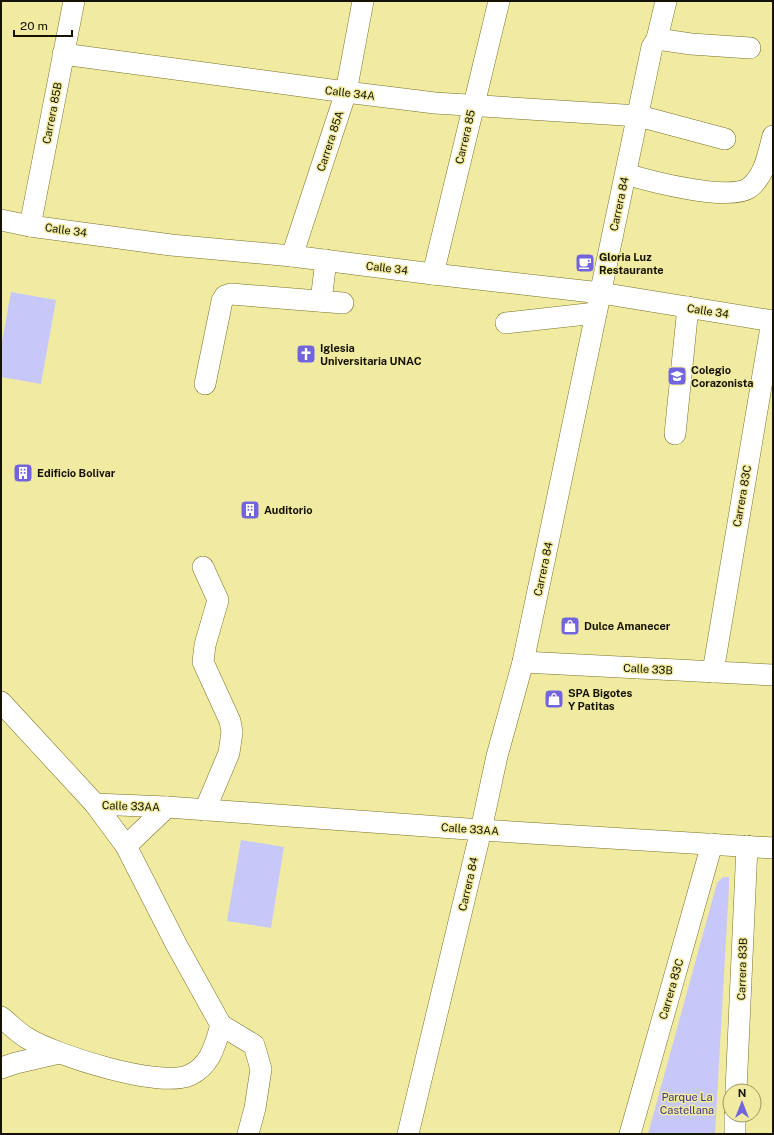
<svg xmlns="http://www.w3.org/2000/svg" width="774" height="1135" viewBox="0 0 774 1135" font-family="'Public Sans',sans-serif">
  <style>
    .green { fill: #c7c8f9 }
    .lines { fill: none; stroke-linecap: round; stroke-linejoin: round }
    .minor-casing { stroke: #787228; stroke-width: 22 }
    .minor { stroke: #fff; stroke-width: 21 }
    .labels { text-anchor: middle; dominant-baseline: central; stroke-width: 3; stroke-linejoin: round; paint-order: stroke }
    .street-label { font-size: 11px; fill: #151200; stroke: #f1eba1 }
    .poi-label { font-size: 11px; font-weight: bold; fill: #151200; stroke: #f1eba1; text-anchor: start }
    .park-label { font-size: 11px; fill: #40338c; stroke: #f1eba1 }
  </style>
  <rect width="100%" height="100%" fill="#f1eba1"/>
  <g class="green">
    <path d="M11 292 56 300 41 384 1 377V347Z"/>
    <path d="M241 840 284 847 271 928 227 921Z"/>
    <path d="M723 877H729V887L715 1134H648L717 883Z"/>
  </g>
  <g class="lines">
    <defs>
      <g id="minor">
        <path d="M657 39 691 44 750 48"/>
        <path d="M63 54 346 92 435 103 639 116 725 139"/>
        <path d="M626 174C649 181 729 202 749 188 765 176 768 154 773 136"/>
        <path d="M1 220 30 226 171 245 292 256 433 274 601 293 773 321"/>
        <path d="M30 226 74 1"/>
        <path d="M292 256 346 92 363 1"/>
        <path d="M433 274 499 1"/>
        <path d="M321 301 326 260"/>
        <path d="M506 323 596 313"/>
        <path d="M205 384 222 301 225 296 231 294 343 303"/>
        <path d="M675 434 688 307"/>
        <path d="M203 567 218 600 205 645 203 662 230 721 232 732 229 753 205 810"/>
        <path d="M523 662 773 675"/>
        <path d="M713 672 772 321"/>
        <path d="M1 702 95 804 126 846 176 944 221 1025C215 1045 211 1065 190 1075 160 1089 55 1055 27 1038 17 1032 10 1024 1 1017"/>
        <path d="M95 804 167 807 481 830 773 848"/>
        <path d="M126 846 167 807"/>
        <path d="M221 1025 254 1045 261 1069 255 1108 248 1134"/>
        <path d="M1 1068 16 1063 59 1053"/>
        <path d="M736 1091 747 846"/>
        <path d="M408 1134 481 830 497 756 523 662 652 47 657 39 666 1"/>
        <path d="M630 1134 712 844"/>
        <path d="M735 1134V1115"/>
      </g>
    </defs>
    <use href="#minor" class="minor-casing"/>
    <use href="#minor" class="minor"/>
  </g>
  <defs>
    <symbol id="cafe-square" viewBox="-11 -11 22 22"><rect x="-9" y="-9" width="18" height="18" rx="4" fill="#7264de" stroke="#f1eba1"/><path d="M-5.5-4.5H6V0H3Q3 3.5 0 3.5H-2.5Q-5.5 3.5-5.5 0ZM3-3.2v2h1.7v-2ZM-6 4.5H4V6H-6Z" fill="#fff"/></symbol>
    <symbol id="church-square" viewBox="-11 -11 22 22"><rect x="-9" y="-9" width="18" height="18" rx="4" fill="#7264de" stroke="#f1eba1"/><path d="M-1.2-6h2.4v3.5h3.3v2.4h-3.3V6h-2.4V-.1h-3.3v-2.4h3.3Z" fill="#fff"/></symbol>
    <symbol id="university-square" viewBox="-11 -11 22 22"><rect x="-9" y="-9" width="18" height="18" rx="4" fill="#7264de" stroke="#f1eba1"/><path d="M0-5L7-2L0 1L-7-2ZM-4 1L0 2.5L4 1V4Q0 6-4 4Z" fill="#fff"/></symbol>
    <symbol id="building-square" viewBox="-11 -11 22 22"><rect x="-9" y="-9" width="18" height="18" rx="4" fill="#7264de" stroke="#f1eba1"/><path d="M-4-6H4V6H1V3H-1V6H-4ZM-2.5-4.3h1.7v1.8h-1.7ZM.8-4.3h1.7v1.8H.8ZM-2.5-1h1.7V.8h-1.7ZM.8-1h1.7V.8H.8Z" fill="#fff"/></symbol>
    <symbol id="shop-square" viewBox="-11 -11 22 22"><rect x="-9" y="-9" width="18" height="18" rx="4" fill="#7264de" stroke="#f1eba1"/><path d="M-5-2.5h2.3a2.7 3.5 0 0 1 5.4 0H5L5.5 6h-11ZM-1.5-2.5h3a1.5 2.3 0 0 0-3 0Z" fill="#fff"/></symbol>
  </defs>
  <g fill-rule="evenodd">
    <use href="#cafe-square" x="574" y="252" width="22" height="22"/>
    <use href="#church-square" x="295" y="343" width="22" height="22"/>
    <use href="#university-square" x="666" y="365" width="22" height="22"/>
    <use href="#building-square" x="12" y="462" width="22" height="22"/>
    <use href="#building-square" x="239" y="499" width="22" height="22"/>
    <use href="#shop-square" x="559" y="615" width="22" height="22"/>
    <use href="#shop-square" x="543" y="688" width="22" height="22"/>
  </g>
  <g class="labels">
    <g class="street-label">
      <text transform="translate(350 93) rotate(7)">Calle 34A</text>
      <text transform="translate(52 113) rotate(-79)">Carrera 85B</text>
      <text transform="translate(465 137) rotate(-77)">Carrera 85</text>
      <text transform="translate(330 141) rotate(-72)">Carrera 85A</text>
      <text transform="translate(619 204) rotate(-78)">Carrera 84</text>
      <text transform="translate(66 230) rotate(8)">Calle 34</text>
      <text transform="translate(387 268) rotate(7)">Calle 34</text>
      <text transform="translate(708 311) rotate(9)">Calle 34</text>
      <text transform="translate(742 496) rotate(-80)">Carrera 83C</text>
      <text transform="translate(543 569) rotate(-78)">Carrera 84</text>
      <text transform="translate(648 669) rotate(3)">Calle 33B</text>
      <text transform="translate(131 806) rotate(2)">Calle 33AA</text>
      <text transform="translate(470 829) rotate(4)">Calle 33AA</text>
      <text transform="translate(468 884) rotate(-77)">Carrera 84</text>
      <text transform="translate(742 969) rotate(-88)">Carrera 83B</text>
      <text transform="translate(671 989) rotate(-74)">Carrera 83C</text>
    </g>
    <g class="poi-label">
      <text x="599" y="257">Gloria Luz<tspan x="599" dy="13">Restaurante</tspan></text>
      <text x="320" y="348">Iglesia<tspan x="320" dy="13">Universitaria UNAC</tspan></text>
      <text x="691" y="370">Colegio<tspan x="691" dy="13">Corazonista</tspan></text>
      <text x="37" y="473">Edificio Bolivar</text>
      <text x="264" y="510">Auditorio</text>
      <text x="584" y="626">Dulce Amanecer</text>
      <text x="568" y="693">SPA Bigotes<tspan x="568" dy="13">Y Patitas</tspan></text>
    </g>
    <g class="park-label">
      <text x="687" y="1097">Parque La<tspan x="687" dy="13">Castellana</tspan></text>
    </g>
  </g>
  <rect width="774" height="1135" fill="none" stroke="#151200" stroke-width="4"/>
  <g transform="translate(742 1103)"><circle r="19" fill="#f1eba1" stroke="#999461"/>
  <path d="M0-3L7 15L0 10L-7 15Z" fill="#7264de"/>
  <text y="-6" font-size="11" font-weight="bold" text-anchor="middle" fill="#151200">N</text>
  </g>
  <path d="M14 30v6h58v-6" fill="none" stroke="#151200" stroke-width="2"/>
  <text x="20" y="30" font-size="12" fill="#151200" stroke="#f1eba1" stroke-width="3" paint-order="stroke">20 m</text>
</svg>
